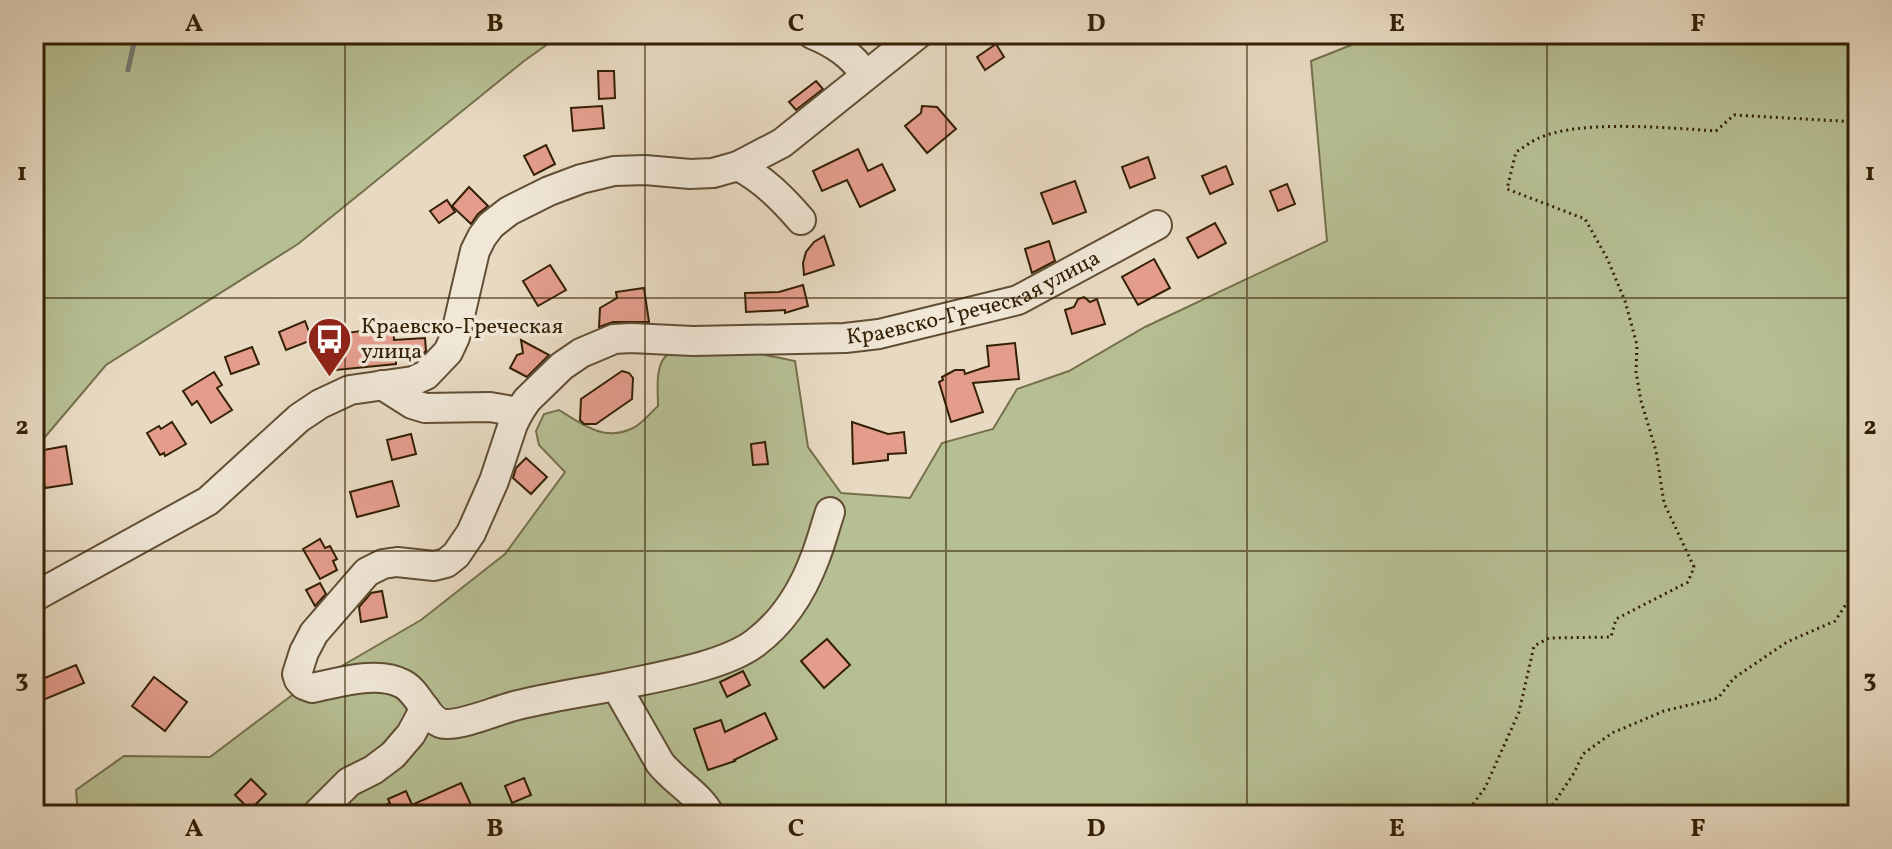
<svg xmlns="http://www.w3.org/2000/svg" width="1892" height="849" viewBox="0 0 1892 849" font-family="Vollkorn,serif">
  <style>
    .green { fill: #b6bf93; stroke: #75704c; stroke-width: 2 }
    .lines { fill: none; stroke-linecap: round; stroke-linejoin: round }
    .stream { stroke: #727b73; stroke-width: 5 }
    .building { fill: #e49d8d; stroke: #342004; stroke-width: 2 }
    .minor-casing { stroke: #614e34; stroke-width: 32 }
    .path { stroke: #342004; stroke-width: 3; stroke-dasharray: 2 4; stroke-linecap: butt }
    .minor { stroke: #f0e7d7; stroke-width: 28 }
    .grid { fill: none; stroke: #342004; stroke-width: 2; stroke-opacity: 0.55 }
    .labels { text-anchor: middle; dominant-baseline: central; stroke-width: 7; stroke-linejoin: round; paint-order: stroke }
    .street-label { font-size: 22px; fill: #342004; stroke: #f0e7d7 }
    .poi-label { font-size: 22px; fill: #342004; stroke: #f0e7d7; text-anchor: start }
    .neatline { fill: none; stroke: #342004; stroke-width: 3 }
    .grid-label { font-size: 26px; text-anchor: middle; font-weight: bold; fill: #342004 }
  </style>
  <rect width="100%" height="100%" fill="#e8dac2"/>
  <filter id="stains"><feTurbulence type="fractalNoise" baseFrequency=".0025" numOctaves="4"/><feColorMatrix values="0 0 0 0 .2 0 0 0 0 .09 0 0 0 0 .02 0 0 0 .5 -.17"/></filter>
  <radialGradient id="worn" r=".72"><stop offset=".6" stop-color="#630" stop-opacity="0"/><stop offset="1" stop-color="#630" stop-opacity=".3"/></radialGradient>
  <g class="green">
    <path d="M34 34H562L524 61 298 244 106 365 34 450Z"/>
    <path d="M1379 34H1858V815H78L76 790 124 756 210 757 295 693 421 620 505 554 565 472 539 445 536 431 544 414 559 410C583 425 605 442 633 428 642 424 650 413 658 406 658 392 655 368 665 357 685 335 769 356 795 361L808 447 841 493 910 498 942 443 993 429 1017 389 1069 371 1145 327 1327 241 1311 61Z"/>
  </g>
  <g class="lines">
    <path class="stream" d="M128 70 136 34"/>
  </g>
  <g class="building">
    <path d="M996 44 1004 57 985 70 977 57Z"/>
    <path d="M598 71H614L615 98 599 99Z"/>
    <path d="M816 81 823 89 796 110 789 102Z"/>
    <path d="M602 106 604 128 573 131 571 108Z"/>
    <path d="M922 106 937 107 956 129 927 153 905 126 921 113Z"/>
    <path d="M546 145 555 164 534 175 524 156Z"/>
    <path d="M858 149 868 171 882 164 895 190 860 207 847 180 822 191 813 171Z"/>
    <path d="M1148 157 1155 178 1130 188 1122 167Z"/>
    <path d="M1226 166 1233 184 1210 194 1202 176Z"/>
    <path d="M1075 181 1086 212 1053 224 1041 193Z"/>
    <path d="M1287 184 1295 204 1278 211 1270 191Z"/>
    <path d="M469 187 488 206 478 214 471 224 452 206Z"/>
    <path d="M447 200 455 212 439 223 430 211Z"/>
    <path d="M1215 223 1226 243 1198 258 1187 238Z"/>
    <path d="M824 236 834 265 804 275 803 263 806 252 814 242Z"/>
    <path d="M1049 241 1055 261 1032 273 1025 249Z"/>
    <path d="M1154 259 1170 288 1138 305 1122 277Z"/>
    <path d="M550 265 566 290 538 306 523 281Z"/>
    <path d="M803 285 808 306 785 313V310L746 312 745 293 779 292Z"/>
    <path d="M644 288 649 322H613L599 327 600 308 617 298 616 292Z"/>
    <path d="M1084 297 1090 302 1097 299 1105 324 1072 334 1065 310 1074 307 1078 299Z"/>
    <path d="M305 321 312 340 286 350 279 332Z"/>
    <path d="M393 324 394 340 425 338 426 351 420 357 396 359V364L336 370 332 335 369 330V327Z"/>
    <path d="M521 340 549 355 527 377 510 368 517 355 523 353Z"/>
    <path d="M1015 343 1019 379 973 383 983 412 951 422 939 382 943 380 942 377 955 370H964L965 374 989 366 987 346Z"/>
    <path d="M252 347 259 364 231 374 225 357Z"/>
    <path d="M622 371 629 373 633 378 632 399 596 424H584L580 420 581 399Z"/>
    <path d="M214 372 222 385 217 388 232 410 211 423 197 401 192 405 183 391Z"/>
    <path d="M172 422 186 444 165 456 164 453 160 455 147 433 159 426 161 429Z"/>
    <path d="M852 422 888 434 904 432 906 453 888 454V460L853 464Z"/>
    <path d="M411 434 416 454 392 460 387 440Z"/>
    <path d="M765 442 768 464 753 465 751 444Z"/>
    <path d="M66 446 72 484 45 488 38 451Z"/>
    <path d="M526 458 547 477 531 494 513 478 516 468Z"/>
    <path d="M392 481 399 506 357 517 350 492Z"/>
    <path d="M320 539 325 548 330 546 337 559 333 561 337 570 320 579 303 549Z"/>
    <path d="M320 583 326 594 315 606 306 590Z"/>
    <path d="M382 591 387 617 361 622 359 607 371 593Z"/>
    <path d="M827 639 850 665 824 688 801 661Z"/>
    <path d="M76 665 84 683 43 700 35 682Z"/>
    <path d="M743 671 750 685 727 697 720 682Z"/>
    <path d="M154 677 187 702 165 731 132 706Z"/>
    <path d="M765 713 777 739 734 760 735 761 708 770 694 729 721 720 725 732Z"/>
    <path d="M524 778 531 795 512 803 505 786Z"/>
    <path d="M251 779 266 794 250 810 235 795Z"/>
    <path d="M461 783 472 807 453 815H364L390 803 388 799 406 791 412 805Z"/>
  </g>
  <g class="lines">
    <defs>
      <g id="minor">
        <path d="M812 34C836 44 850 54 866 75"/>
        <path d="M738 166C764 180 782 198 801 220"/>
        <path d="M382 385 412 404 425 408 490 407 519 412"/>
        <path d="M34 597 208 501 299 418 320 404 350 390 413 381 426 375 448 352 455 337 475 251 482 237 491 225 509 211 549 191 581 179 614 171 645 170 690 174 713 173 738 166 782 143 918 34"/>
        <path d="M616 686C656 677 723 667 755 643 783 622 803 590 815 558 821 543 825 527 830 512"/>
        <path d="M316 815 349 782 373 770 393 755 411 734 425 708"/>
        <path id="s1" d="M710 815C699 794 675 782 660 763L616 686C583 692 550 697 518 705 497 710 467 724 447 724 428 725 420 693 403 684 378 670 338 683 312 688L304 685 299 680 297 674 304 652 314 633 367 572 383 564 397 562 434 566 446 563 456 555 471 533 494 481 513 424 519 412 527 400 562 366 581 353 614 339 631 338 693 341 845 338 879 334 1018 300 1157 225"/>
      </g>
    </defs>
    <use href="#minor" class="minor-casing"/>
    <g class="path">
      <path d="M1858 565 1856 567 1858 584"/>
      <path d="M1468 815 1470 808 1485 788 1519 712 1534 646 1549 638 1611 637 1616 619 1688 582 1694 567 1664 503 1656 451 1641 401 1636 372 1637 345 1625 301 1607 258 1585 219 1507 189 1516 152C1523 148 1530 142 1537 139 1577 119 1670 128 1716 131L1734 115 1858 122"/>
      <path d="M1546 815 1574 773 1583 754 1612 733 1664 711 1718 698 1734 678 1787 642 1835 621 1858 586"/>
    </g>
    <use href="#minor" class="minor"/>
  </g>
  <path class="grid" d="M345 34V815M645 34V815M946 34V815M1247 34V815M1547 34V815M34 298H1858M34 551H1858"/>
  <defs>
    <symbol id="bus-pin" viewBox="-11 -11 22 30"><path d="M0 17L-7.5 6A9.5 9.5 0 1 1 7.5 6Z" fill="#8f2418" stroke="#f0e7d7"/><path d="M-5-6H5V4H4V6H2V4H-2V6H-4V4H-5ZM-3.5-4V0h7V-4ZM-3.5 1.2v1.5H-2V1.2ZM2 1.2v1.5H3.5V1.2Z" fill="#fff"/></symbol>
  </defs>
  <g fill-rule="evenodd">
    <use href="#bus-pin" x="304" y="314" width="51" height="69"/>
  </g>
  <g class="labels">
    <g class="street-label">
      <text stroke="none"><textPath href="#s1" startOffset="1376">Краевско-Греческая улица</textPath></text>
    </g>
    <g class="poi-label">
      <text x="361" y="327">Краевско-Греческая<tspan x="361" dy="25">улица</tspan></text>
    </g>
  </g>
  <rect width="1892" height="849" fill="none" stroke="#e8dac2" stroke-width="88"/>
  <rect x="44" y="44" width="1804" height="761" class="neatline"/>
  <g class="grid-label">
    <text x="194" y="31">A</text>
    <text x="495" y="31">B</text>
    <text x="796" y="31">C</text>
    <text x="1096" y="31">D</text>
    <text x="1397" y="31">E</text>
    <text x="1698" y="31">F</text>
    <text x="22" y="180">1</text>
    <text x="1870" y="180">1</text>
    <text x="22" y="434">2</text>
    <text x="1870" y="434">2</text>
    <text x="22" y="687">3</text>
    <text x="1870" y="687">3</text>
    <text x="194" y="836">A</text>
    <text x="495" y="836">B</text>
    <text x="796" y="836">C</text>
    <text x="1096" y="836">D</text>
    <text x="1397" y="836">E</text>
    <text x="1698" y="836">F</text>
  </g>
  <rect width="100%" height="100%" filter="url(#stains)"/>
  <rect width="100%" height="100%" fill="url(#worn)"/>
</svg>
